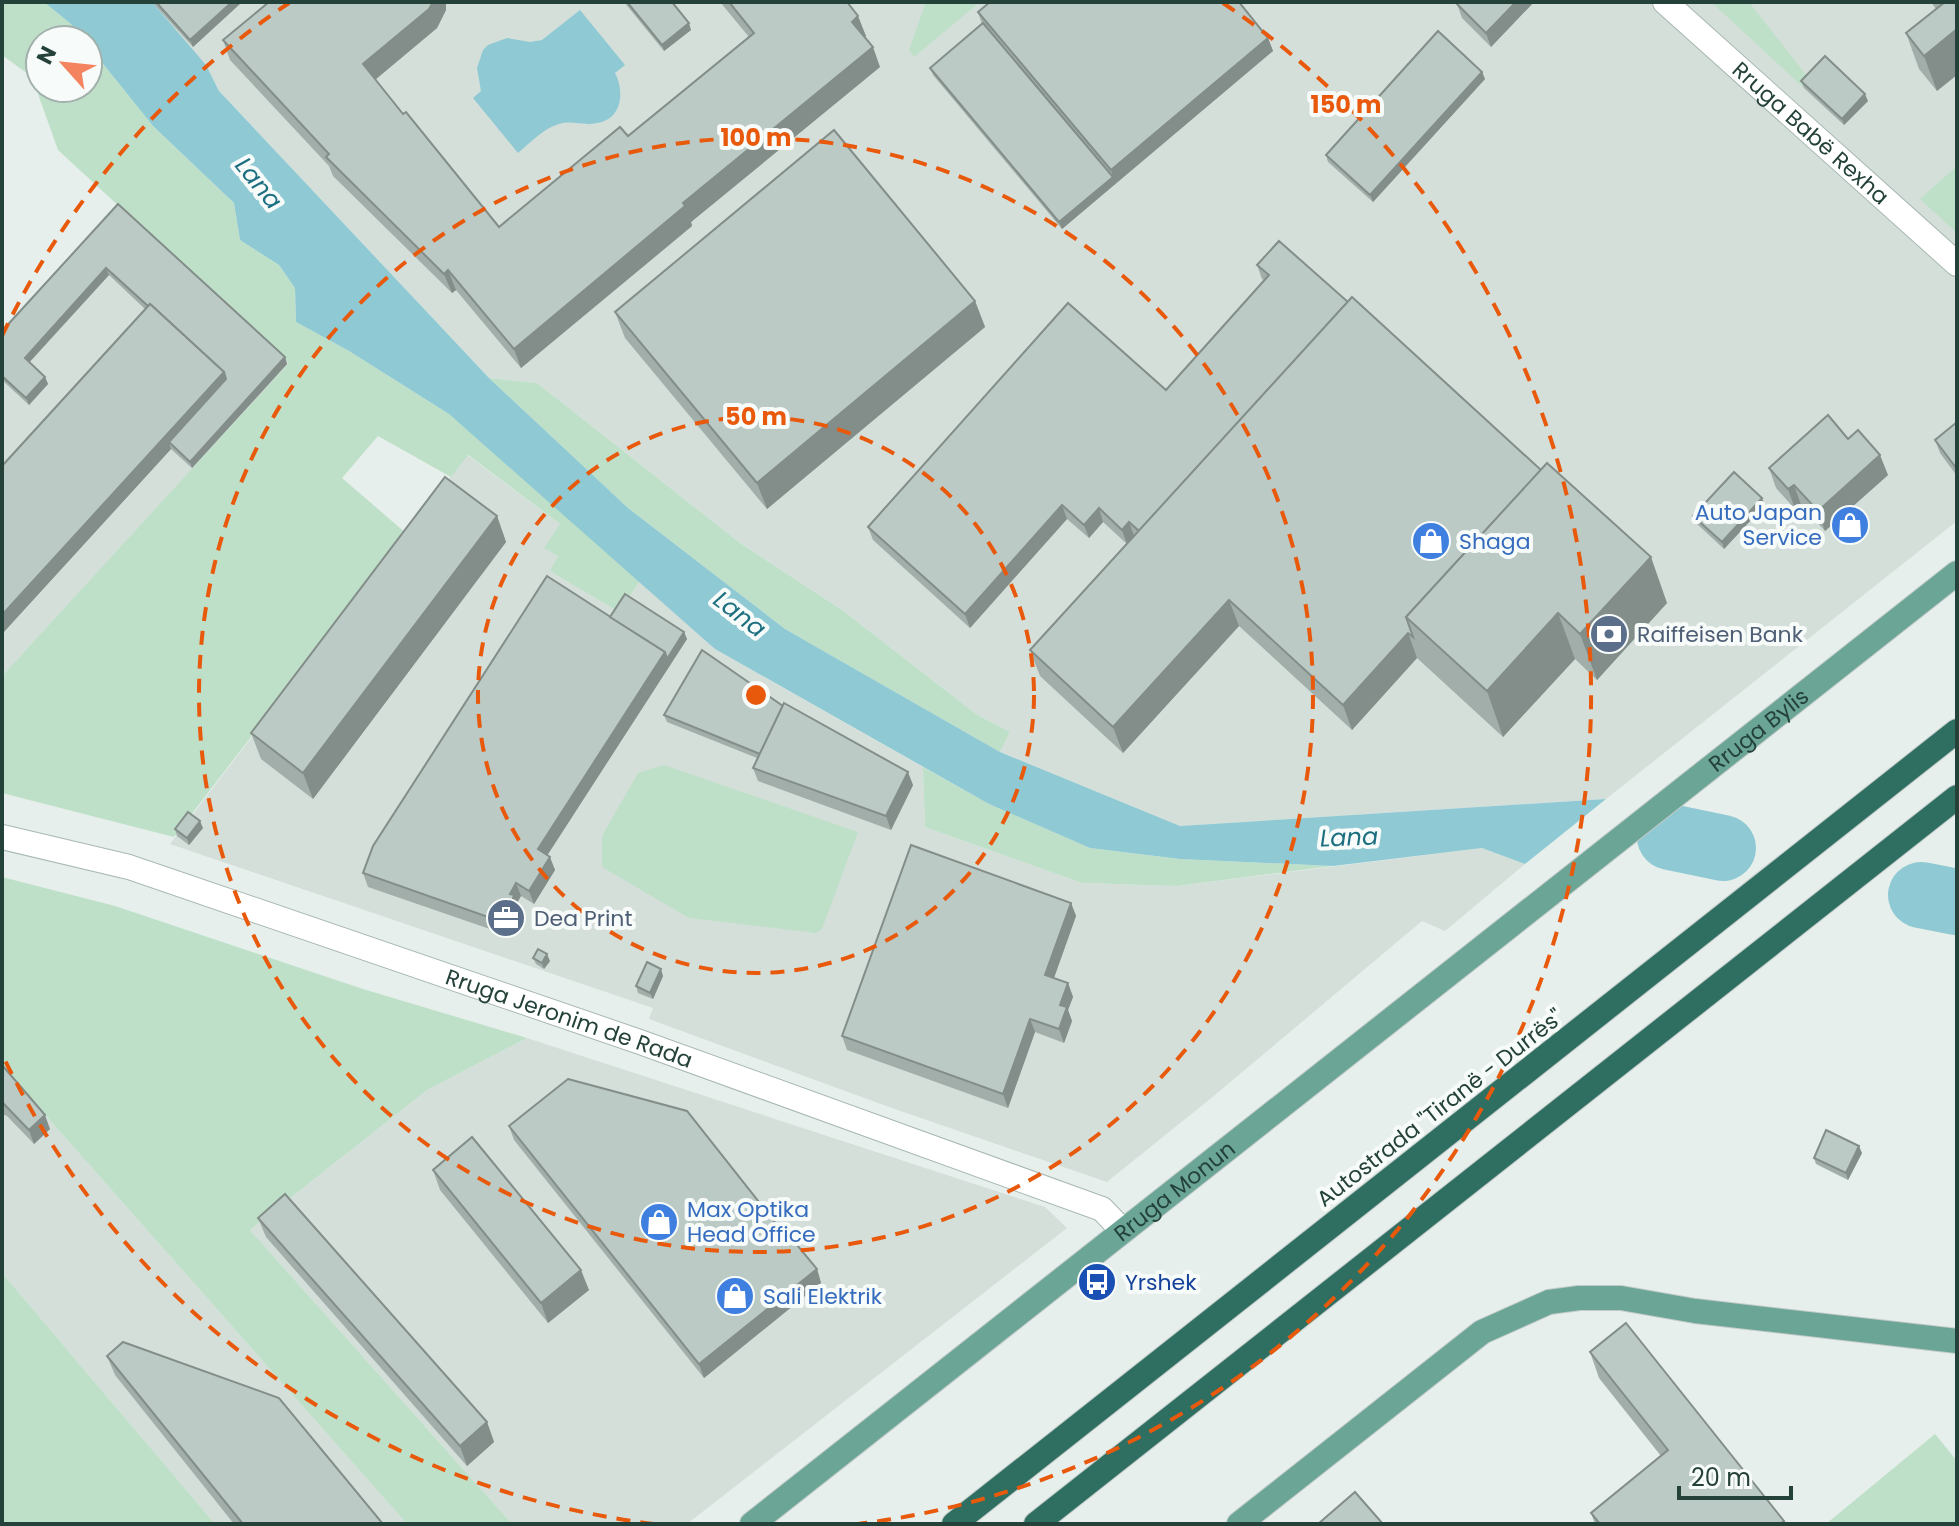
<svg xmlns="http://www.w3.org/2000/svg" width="1959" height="1526" viewBox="0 0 1959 1526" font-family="Poppins,sans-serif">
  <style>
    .built { fill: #d4dfda }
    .green { fill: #bfe0c8 }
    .water { fill: #8ec9d4 }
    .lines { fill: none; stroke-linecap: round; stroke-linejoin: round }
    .river { stroke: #8ec9d4; stroke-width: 66 }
    .minor-casing { stroke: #a8b8b2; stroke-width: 26 }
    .major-casing { stroke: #c2cac8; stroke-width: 26 }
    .highway-casing { stroke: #c2cac8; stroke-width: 26 }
    .minor { stroke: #fff; stroke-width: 24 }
    .major { stroke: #6aa596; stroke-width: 24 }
    .highway { stroke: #2f6f62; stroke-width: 24 }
    .wall { fill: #a1aea9 }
    .shaded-wall { fill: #838d89 }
    .building { fill: #bbcac4; stroke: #838d89; stroke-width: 2 }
    .ring { fill: none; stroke: #e8590c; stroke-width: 4; stroke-dasharray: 14 10 }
    .labels { text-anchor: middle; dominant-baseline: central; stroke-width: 8; stroke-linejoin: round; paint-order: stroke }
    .street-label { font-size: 22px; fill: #24423a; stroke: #f7fbf9 }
    .shop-label { font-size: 22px; fill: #366cbe; stroke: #f7fbf9; text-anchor: start }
    .service-label { font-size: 22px; fill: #4e5e75; stroke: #f7fbf9; text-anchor: start }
    .transit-label { font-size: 22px; fill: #164399; stroke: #f7fbf9; text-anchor: start }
    .water-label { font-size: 24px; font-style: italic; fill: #1c6f80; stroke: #f7fbf9 }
    .centre { fill: #e8590c; stroke: #f7fbf9; stroke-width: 4 }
    .ring-label { font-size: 24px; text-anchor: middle; font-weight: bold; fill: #e8590c; stroke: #f7fbf9; stroke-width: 8; stroke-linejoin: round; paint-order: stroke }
  </style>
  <rect width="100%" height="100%" fill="#e6efeb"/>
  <g class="built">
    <path d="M150 2H1957V521L1606 799 1180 826 1000 752 1010 732 976 714 842 610 740 543 537 383 489 378 219 91 206 65Z"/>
    <path d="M121 209 290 363 2 676V337Z"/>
    <path d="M467 455 560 524 558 556 551 571 619 612 640 581 715 649 923 767 925 827 1082 883 1177 886 1482 848 1525 864 1445 931 1422 921 1215 1095 1107 1182 889 1107 649 1019 653 1008 170 844Z"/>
    <path d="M527 1038 1045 1207 1067 1228 687 1524H512L250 1230 427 1090Z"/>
    <path d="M2 1066 407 1524H215L2 1273Z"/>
  </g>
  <g class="green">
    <path d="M2 2H44L71 24 84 40H40V88H88V45L153 126 234 203 240 240 279 265 295 288 296 322 349 351 449 414 640 581 619 612 550 571 558 556 544 548 560 524 468 455 451 477 378 436 342 478 407 534 174 837 2 793V676L289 363 58 150 32 77 2 55Z"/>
    <path d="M926 2H980L914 57 909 50Z"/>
    <path d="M1711 2H1749L1810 80 1803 87Z"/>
    <path d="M1957 166V233L1920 199Z"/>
    <path d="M489 378 537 383 740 543 842 610 976 714 1010 732 1000 752 785 629 628 508Z"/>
    <path d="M664 765 858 832 822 929 816 933 689 918 602 867V836L638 773Z"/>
    <path d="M923 767 989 804 1090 848 1180 859 1333 866 1177 886 1082 883 925 827Z"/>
    <path d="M2 877 115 906 363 989 527 1038 427 1090 250 1230 512 1524H407L2 1066Z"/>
    <path d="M2 1273 215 1524H2Z"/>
    <path d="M1935 1434 1957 1461V1524H1826Z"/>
  </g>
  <g class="water">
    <path d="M44 2H152L206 65 219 91 489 378 628 508 785 629 1000 752 1180 826 1606 799 1525 864 1482 848 1333 866 1180 859 1090 848 989 804 715 649 449 414 349 351 296 322 295 288 279 265 240 240 234 203 153 126 88 45V40H84L71 24Z"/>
    <path d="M580 10 625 65 615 73C625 92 622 119 597 123 584 126 572 120 559 124 544 128 530 143 518 153L473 98 481 91 477 68 483 50 488 45 507 38 530 42 542 40Z"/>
  </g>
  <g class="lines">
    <g class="river">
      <path d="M1670 837 1723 848"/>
      <path d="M1921 895 1957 902"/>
    </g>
    <defs>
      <g id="minor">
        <path id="s1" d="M1665 2 1957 264"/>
        <path id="s2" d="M2 837 129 867 640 1042 1102 1209 1123 1231"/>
      </g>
      <g id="major">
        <path id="s3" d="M752 1524 1957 573"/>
        <path d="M1239 1524 1482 1332 1549 1302 1579 1298H1621L1695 1311 1957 1341"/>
      </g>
      <g id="highway">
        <path d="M954 1524 1957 731"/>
        <path d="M1036 1524 1957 797"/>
      </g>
    </defs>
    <use href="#minor" class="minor-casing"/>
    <use href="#major" class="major-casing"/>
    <use href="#highway" class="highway-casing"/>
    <use href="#minor" class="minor"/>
    <use href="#major" class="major"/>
    <use href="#highway" class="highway"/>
  </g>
  <g class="wall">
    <path d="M152 2H242L193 47Z"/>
    <path d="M624 2H672L691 30 664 51Z"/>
    <path d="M720 2H847L866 36 864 37 880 67 691 222 692 226 521 368 456 290 452 293 333 176 329 166 230 60 223 40 446 10 437 28 375 80 499 227 628 136 749 37Z"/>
    <path d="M1534 2 1491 47 1462 18 1457 4Z"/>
    <path d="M1931 2H1957L1937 91 1919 69 1906 33 1936 9Z"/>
    <path d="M978 12 1268 38 1273 51 1062 229 933 75 930 68 982 24Z"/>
    <path d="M1482 72 1485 79 1373 202 1328 162 1326 155Z"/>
    <path d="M1801 81 1868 101 1844 125 1804 88Z"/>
    <path d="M118 204 285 357 287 364 192 468 171 449 2 634 145 309 109 275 29 362 45 377 48 384 29 405 2 380V331Z"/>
    <path d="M1257 265 1667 603 1597 680 1575 659 1503 737 1417 658 1352 730 1239 626 1123 753 1040 676 1030 650 1127 544 1103 522 1089 538 1067 519 970 628 873 540 868 527 1166 390 1264 280 1262 279Z"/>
    <path d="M975 301 985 327 767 509 625 338 615 312Z"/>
    <path d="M1957 422V476L1940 453 1935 440Z"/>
    <path d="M1848 439 1888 475 1825 531 1801 505 1795 509 1776 488 1769 468Z"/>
    <path d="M1765 505 1724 549 1696 523 1693 516Z"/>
    <path d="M497 516 506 542 313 799 261 759 251 733Z"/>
    <path d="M610 617 684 632 687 639 547 855 555 870 534 904 521 896 517 903 519 908 510 936 368 887 363 873Z"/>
    <path d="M783 706 913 785 891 830 758 781 753 768 757 758 667 722 664 715Z"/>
    <path d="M203 828 189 845 177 836 175 829Z"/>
    <path d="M1071 903 1076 916 1054 978 1068 983 1073 997 1068 1010 1072 1021 1064 1043 1035 1032 1008 1108 847 1050 842 1036Z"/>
    <path d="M533 958 550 961 544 969 536 964Z"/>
    <path d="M663 976 653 999 638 993 636 986Z"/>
    <path d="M2 1065 50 1129 34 1144 7 1116 2 1114Z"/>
    <path d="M509 1126 781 1230 817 1269 821 1283 704 1378 514 1140Z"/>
    <path d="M1862 1153 1848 1180 1816 1164 1814 1158Z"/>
    <path d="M433 1170 589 1290 548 1323 440 1190Z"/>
    <path d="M258 1218 487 1422 494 1442 467 1466 266 1237Z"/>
    <path d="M1590 1352 1785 1524H1595L1591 1513 1661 1456 1599 1378Z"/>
    <path d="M107 1356 383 1524H234L115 1375Z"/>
  </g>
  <g class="shaded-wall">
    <path d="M232 2H242L193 47 190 40Z"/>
    <path d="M433 2H446V10L437 28 370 84 363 64Z"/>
    <path d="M1516 2H1534L1491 47 1486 33Z"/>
    <path d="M858 16 866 36 859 42 852 22Z"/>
    <path d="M689 23 691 30 664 51 662 45Z"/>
    <path d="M1957 29V75L1937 91 1924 56Z"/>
    <path d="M1268 38 1273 51 1062 229 1059 222 1113 177 1111 170Z"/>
    <path d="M873 47 880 67 691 222 692 226 521 368 514 349 683 203Z"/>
    <path d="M1482 72 1485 79 1373 202 1370 195Z"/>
    <path d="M1865 94 1868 101 1844 125 1842 119Z"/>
    <path d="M106 268 109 275 27 365 25 358Z"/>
    <path d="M448 270 456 290 452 293 444 274Z"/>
    <path d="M975 301 985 327 767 509 757 483Z"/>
    <path d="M285 357 287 364 192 468 190 462Z"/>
    <path d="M224 372 229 386 169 442 171 449 2 634V615Z"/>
    <path d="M45 377 48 384 29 405 26 398Z"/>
    <path d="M1880 455 1888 475 1825 531 1818 511Z"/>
    <path d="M1794 485 1801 505 1795 509 1788 489Z"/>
    <path d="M1762 498 1765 505 1724 549 1722 542Z"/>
    <path d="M1062 505 1067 519 970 628 965 614Z"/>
    <path d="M1099 508 1103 522 1089 538 1084 525Z"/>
    <path d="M497 516 506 542 313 799 303 773Z"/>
    <path d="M1129 522 1134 536 1127 544 1122 530Z"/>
    <path d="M1651 557 1667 603 1597 680 1580 634Z"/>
    <path d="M1229 600 1239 626 1123 753 1113 727Z"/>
    <path d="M1558 613 1575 659 1503 737 1487 691Z"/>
    <path d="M684 632 687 639 543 862 538 849 665 652Z"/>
    <path d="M1408 633 1417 658 1352 730 1343 705Z"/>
    <path d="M908 772 913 785 891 830 886 816Z"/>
    <path d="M200 821 203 828 189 845 187 838Z"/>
    <path d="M550 857 555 870 534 904 529 891Z"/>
    <path d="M516 883 521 896 517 903 519 908 510 936 505 923 510 894Z"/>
    <path d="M1071 903 1076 916 1050 989 1045 975Z"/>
    <path d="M547 954 550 961 544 969 542 963Z"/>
    <path d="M661 969 663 976 653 999 650 993Z"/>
    <path d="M1068 983 1073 997 1068 1010 1072 1021 1064 1043 1059 1029 1060 1005Z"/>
    <path d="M1030 1019 1035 1032 1008 1108 1003 1094Z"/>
    <path d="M45 1115 50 1129 34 1144 29 1130Z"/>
    <path d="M1859 1146 1862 1153 1848 1180 1846 1173Z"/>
    <path d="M817 1269 821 1283 704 1378 699 1364Z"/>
    <path d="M581 1270 589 1290 548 1323 541 1303Z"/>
    <path d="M487 1422 494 1442 467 1466 460 1446Z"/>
  </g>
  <g class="building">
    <path d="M156 2H232L190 40Z"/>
    <path d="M269 2H433L429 9 363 64 403 114 406 112 499 227 620 127 628 136 754 33 729 2H847L858 16 852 22 873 47 683 203 685 206 514 349 448 270 444 274 326 157 329 154 223 40Z"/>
    <path d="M627 2H672L689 23 662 45Z"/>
    <path d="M990 2H1239L1268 38 1111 170 978 12Z"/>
    <path d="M1459 2H1516L1486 33 1457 4Z"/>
    <path d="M1945 2H1957V29L1924 56 1906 33Z"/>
    <path d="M983 23 1113 177 1059 222 930 68Z"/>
    <path d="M1438 31 1482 72 1370 195 1326 155Z"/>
    <path d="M1825 56 1865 94 1842 119 1801 81Z"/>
    <path d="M834 130 975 301 757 483 615 312Z"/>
    <path d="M118 204 285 357 190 462 169 442 226 379 224 372 150 304 148 306 106 268 25 358 45 377 26 398 2 376V331Z"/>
    <path d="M1279 241 1348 302 1139 531 1129 522 1122 530 1099 508 1084 525 1062 505 965 614 868 527 1068 303 1166 390 1269 275 1257 265Z"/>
    <path d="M1352 297 1541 470 1406 617 1413 637 1408 633 1343 705 1229 600 1113 727 1030 650Z"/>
    <path d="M150 304 224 372 2 615V466Z"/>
    <path d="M1828 415 1848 439 1858 430 1880 455 1818 511 1794 485 1788 489 1769 468Z"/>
    <path d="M1957 422V469L1935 440Z"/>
    <path d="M1547 463 1651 557 1580 634 1558 613 1487 691 1406 617Z"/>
    <path d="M1734 472 1762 498 1722 542 1693 516Z"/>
    <path d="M445 477 497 516 303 773 251 733Z"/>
    <path d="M547 576 665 652 538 849 550 857 529 891 516 883 510 894 514 895 505 923 363 873 373 846Z"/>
    <path d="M625 594 684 632 667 659 665 652 610 617Z"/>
    <path d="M702 650 783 706 760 754 664 715Z"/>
    <path d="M784 703 908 772 886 816 753 768Z"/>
    <path d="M188 812 200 821 187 838 175 829Z"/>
    <path d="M911 845 1071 903 1045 975 1068 983 1060 1005 1067 1007 1059 1029 1030 1019 1003 1094 842 1036Z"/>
    <path d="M538 949 547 954 542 963 533 958Z"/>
    <path d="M647 962 661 969 650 993 636 986Z"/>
    <path d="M2 1065 45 1115 29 1130 2 1102Z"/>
    <path d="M568 1079 687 1111 781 1230 783 1228 817 1269 699 1364 509 1126Z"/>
    <path d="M1826 1130 1859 1146 1846 1173 1814 1158Z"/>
    <path d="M472 1137 581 1270 541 1303 433 1170Z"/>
    <path d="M285 1194 487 1422 460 1446 258 1218Z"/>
    <path d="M1626 1323 1784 1521 1780 1524H1600L1591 1513 1668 1450 1590 1352Z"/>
    <path d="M123 1342 279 1398 383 1524H243L107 1356Z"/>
    <path d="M1355 1492 1383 1524H1318Z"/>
  </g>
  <g class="ring">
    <circle cx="756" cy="695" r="278"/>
    <circle cx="756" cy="695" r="557"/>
    <path d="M654 1524A835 835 0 0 1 2 1054M2 336A835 835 0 0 1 289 3M1223 3A835 835 0 0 1 858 1524"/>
  </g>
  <defs>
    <symbol id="shop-disc" viewBox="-11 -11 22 22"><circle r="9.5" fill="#3f7fe0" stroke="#f7fbf9"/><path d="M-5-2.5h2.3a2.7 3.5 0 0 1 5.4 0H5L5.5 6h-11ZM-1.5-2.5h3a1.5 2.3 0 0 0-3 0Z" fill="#fff"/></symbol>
    <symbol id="bank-disc" viewBox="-11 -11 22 22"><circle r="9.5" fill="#5c6f8a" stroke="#f7fbf9"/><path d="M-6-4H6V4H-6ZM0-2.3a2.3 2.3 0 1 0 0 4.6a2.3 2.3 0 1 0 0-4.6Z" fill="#fff"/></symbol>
    <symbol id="office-disc" viewBox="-11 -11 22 22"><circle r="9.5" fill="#5c6f8a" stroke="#f7fbf9"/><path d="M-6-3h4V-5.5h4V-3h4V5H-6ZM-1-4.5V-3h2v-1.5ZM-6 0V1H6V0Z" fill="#fff"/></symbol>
    <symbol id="bus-disc" viewBox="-11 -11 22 22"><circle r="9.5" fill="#1a4fb4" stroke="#f7fbf9"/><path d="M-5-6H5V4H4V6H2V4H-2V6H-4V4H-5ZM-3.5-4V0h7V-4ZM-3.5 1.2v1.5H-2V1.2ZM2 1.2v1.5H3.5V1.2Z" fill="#fff"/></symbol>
  </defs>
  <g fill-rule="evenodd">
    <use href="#shop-disc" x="1828" y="503" width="44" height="44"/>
    <use href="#shop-disc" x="1409" y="519" width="44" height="44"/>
    <use href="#bank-disc" x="1587" y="612" width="44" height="44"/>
    <use href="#office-disc" x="484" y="896" width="44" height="44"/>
    <use href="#shop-disc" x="637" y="1200" width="44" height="44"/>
    <use href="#bus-disc" x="1075" y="1260" width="44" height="44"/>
    <use href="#shop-disc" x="713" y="1274" width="44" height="44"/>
  </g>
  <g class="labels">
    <g class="street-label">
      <text stroke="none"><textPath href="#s1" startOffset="196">Rruga Babë Rexha</textPath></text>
      <text stroke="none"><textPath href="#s3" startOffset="1282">Rruga Bylis</textPath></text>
      <text stroke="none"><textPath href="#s2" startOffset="596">Rruga Jeronim de Rada</textPath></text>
      <text transform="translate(1440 1108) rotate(-38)">Autostrada "Tiranë - Durrës"</text>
      <text stroke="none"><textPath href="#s3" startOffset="538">Rruga Monun</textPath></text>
    </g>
    <g class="shop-label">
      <text x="1822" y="512" text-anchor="end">Auto Japan<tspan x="1822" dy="25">Service</tspan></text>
      <text x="1459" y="541">Shaga</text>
      <text x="687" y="1209">Max Optika<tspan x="687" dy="25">Head Office</tspan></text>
      <text x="763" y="1296">Sali Elektrik</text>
    </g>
    <g class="service-label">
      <text x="1637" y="634">Raiffeisen Bank</text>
      <text x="534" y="918">Dea Print</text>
    </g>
    <g class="transit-label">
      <text x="1125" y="1282">Yrshek</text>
    </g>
    <g class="water-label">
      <text transform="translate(259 183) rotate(51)">Lana</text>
      <text transform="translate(740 614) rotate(38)">Lana</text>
      <text transform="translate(1349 837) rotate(-2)">Lana</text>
    </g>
  </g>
  <circle cx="756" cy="695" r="12" class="centre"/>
  <g class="ring-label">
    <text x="1346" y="113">150 m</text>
    <text x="756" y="146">100 m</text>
    <text x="756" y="425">50 m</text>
  </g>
  <rect width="1959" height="1526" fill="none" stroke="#24423a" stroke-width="8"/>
  <g transform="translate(64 64) rotate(297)"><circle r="38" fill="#f7fbf9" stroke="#a3b1ad" stroke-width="2"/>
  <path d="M0-6L14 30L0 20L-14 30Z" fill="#f4845f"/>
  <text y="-12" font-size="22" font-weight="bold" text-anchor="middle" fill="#24423a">N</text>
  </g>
  <path d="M1679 1486v12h112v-12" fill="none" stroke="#24423a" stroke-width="4"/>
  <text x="1691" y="1486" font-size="24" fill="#24423a" stroke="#f7fbf9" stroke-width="6" paint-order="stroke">20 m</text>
</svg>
